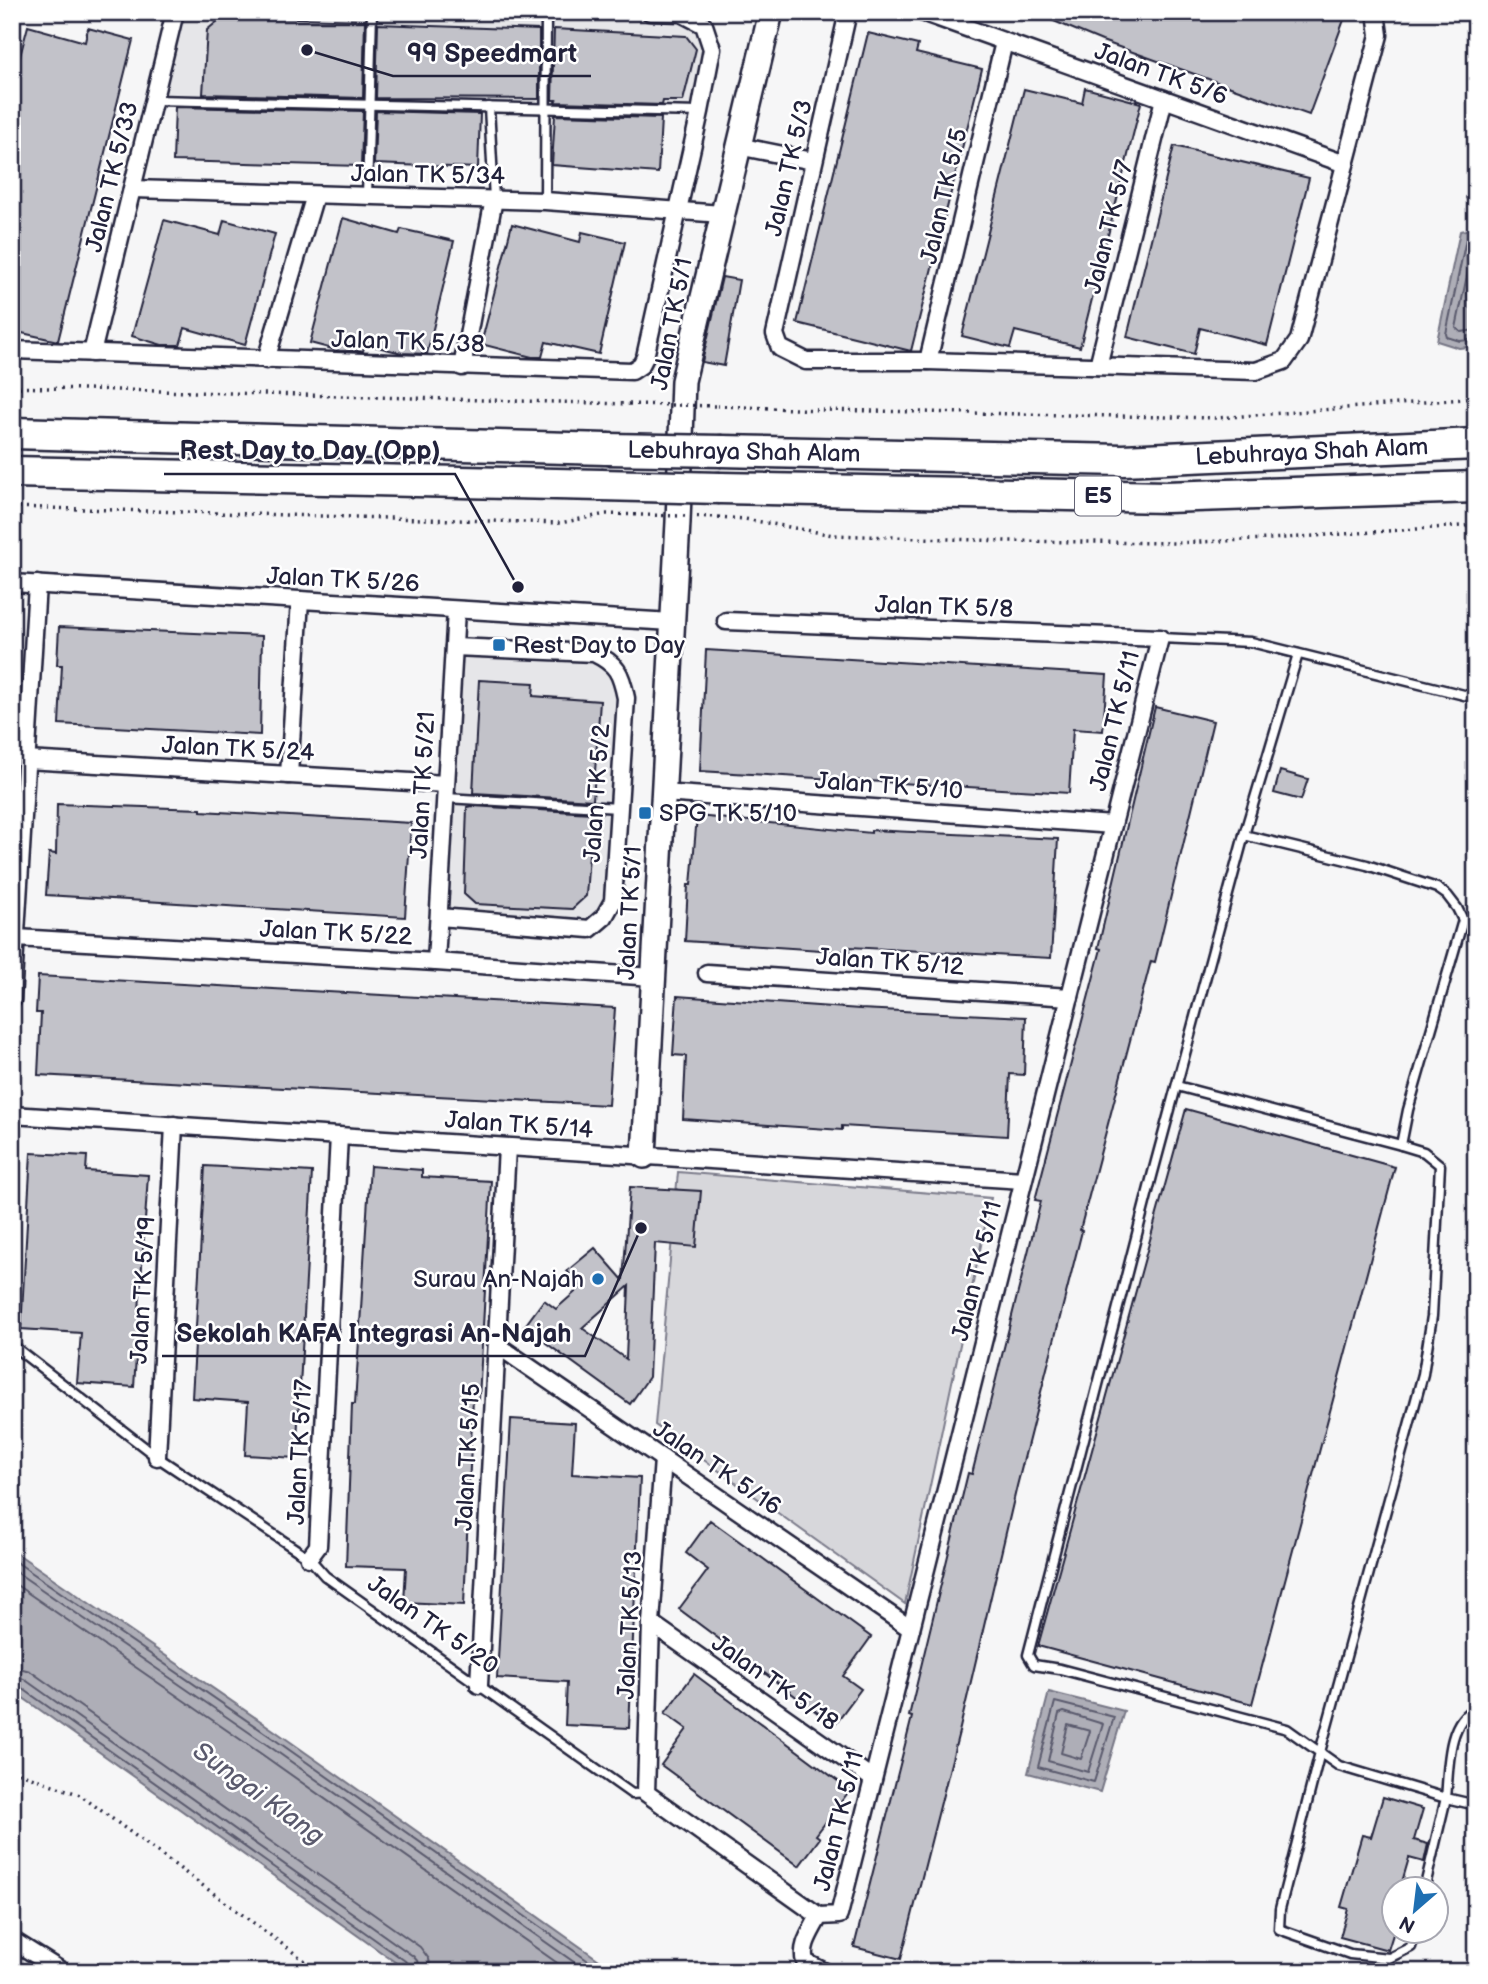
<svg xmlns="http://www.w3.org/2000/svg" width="1488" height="1984" viewBox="0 0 1488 1984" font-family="'Balsamiq Sans',sans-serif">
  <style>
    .built { fill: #e6e6e9 }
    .green { fill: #d7d7db; stroke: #7c7c8b; stroke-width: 2 }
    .water { fill: #aeaeb7; stroke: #767685; stroke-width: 2 }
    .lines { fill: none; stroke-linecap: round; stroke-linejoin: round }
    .shore { stroke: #5a5a6d; stroke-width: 2 }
    .building { fill: #c2c2c9; stroke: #22223b; stroke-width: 2; fill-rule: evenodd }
    .lane-casing { stroke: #22223b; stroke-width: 13 }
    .street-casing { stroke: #22223b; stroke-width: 21 }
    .secondary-casing { stroke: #22223b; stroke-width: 28 }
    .highway-casing { stroke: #22223b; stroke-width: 35 }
    .path { stroke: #22223b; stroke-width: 3.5; stroke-dasharray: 2 5; stroke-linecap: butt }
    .lane { stroke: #fff; stroke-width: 8 }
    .street { stroke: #fff; stroke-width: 16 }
    .secondary { stroke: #fff; stroke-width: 23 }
    .highway { stroke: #fff; stroke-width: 30 }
    .highway-bridge-casing { stroke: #22223b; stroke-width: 35; stroke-linecap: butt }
    .path-bridge { stroke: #22223b; stroke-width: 3.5; stroke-dasharray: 2 5; stroke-linecap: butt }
    .highway-bridge { stroke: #fff; stroke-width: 30 }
    .poi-dot { fill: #1f6fb2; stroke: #fff; stroke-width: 2.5 }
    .labels { text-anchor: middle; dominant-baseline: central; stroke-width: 5; stroke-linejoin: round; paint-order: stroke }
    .shield { fill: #fff; stroke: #646476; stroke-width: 2 }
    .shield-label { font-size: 23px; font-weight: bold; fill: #22223b }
    .street-label { font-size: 24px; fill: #22223b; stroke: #fff }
    .poi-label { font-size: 24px; fill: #22223b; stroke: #fff; text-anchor: start }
    .water-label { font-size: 26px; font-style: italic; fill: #5a5a6d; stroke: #fff }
    .leader { fill: none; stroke: #22223b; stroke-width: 2.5 }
    .callout-dot { fill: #22223b; stroke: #fff; stroke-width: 2.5 }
    .callout-label { font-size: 26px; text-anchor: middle; font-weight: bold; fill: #22223b; stroke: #fff; stroke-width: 5; stroke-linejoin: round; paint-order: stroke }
  </style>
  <rect width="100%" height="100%" fill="#f6f6f7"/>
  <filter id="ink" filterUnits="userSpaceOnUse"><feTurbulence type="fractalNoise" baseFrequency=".0143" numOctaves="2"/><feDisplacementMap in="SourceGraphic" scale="14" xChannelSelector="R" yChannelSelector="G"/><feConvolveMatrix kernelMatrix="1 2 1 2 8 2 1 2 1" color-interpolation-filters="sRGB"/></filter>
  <g filter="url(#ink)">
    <g class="built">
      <path d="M182 12H396L678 20 699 32 705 51 694 106 162 95Z"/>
      <path d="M461 654 593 660 616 680 619 699 605 900 599 912 588 920 449 910Z"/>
    </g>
    <path class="green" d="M678 1172 991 1198 905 1604 655 1425Z"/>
    <g class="water">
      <path d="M1476 165V209L1466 198Z"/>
      <path d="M1476 228V346L1459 348 1437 341 1460 231Z"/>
      <path d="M12 1550 275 1731 616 1972H409L12 1690Z"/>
      <path d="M1049 1692 1124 1711 1100 1792 1028 1773Z"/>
    </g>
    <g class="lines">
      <g class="shore">
        <path d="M1476 235 1466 239 1446 334 1447 337 1460 341 1476 339"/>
        <path d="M1476 244 1473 247 1456 328 1461 332 1476 330"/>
        <path d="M12 1559 271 1737 604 1972"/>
        <path d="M12 1569 266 1744 588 1972"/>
        <path d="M12 1582 260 1753 570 1972"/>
        <path d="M12 1666 30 1671 420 1947 429 1959 431 1972"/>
        <path d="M12 1676 24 1679 413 1956 419 1963 421 1972"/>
        <path d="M12 1685 19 1686 408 1963 412 1972"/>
        <path d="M1055 1702 1114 1717 1094 1782 1038 1767Z"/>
        <path d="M1064 1712 1103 1724 1088 1772 1048 1761 1059 1714Z"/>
        <path d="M1068 1725 1090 1731 1081 1759 1061 1753Z"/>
      </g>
    </g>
    <g class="building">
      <path d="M1032 12H1331L1345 17 1309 115 1102 41Z"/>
      <path d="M224 16 365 20 363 98 203 94 207 30Z"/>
      <path d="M378 24 539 30V99L376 98Z"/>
      <path d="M28 26 85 42 88 28 133 40 58 341 13 331 18 308H12V86Z"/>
      <path d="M554 29 686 36 696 49 683 101H663L662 105 555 102 556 100H552Z"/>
      <path d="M868 33 918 45 916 53 982 69 911 351 797 323Z"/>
      <path d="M1085 88 1141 103 1080 347 1015 331 1010 348 962 336 1024 89 1082 103Z"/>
      <path d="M175 107 363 111 361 166 173 161Z"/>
      <path d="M376 111 480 114 478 168 374 164Z"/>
      <path d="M555 115 661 118 658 173 552 165Z"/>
      <path d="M1174 146 1309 178 1267 345 1200 328 1194 354 1127 337Z"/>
      <path d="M343 218 399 234 401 229 454 241 427 354 402 353 365 344 363 351H340L310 343Z"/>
      <path d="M164 220 220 235 224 220 275 234 245 345 185 328 180 345H162L132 336Z"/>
      <path d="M512 224 580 242 582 232 625 242 599 354 546 342 542 357H532L481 344Z"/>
      <path d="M722 277 739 280 724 366 702 362Z"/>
      <path d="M59 627 262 636 260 735 59 724 62 665H57Z"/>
      <path d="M706 650 1107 675 1103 731 1073 729 1069 793 700 771Z"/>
      <path d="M479 680 534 683 533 696 600 701 593 800 473 793Z"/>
      <path d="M1155 707 1213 721 1155 962 1151 961 1080 1230 1082 1231 1017 1486 960 1728 901 1959 854 1947 912 1717 909 1716 968 1473 972 1474 1041 1201 1035 1200 1101 949 1098 948Z"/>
      <path d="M1280 771 1308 779 1301 800 1274 793Z"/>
      <path d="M57 804 201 809V811L411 823 405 917 46 895 49 853 56 854Z"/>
      <path d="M472 806 592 813 586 896 572 909 475 904 464 894 467 807Z"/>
      <path d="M697 816 871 833V830L1058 839 1051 958 850 947V952L685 941 688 885H691Z"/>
      <path d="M38 976 615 1008 608 1105 38 1075 41 1013H36Z"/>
      <path d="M677 996 860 1009 1026 1017 1024 1075 1010 1074 1007 1136 842 1126V1130L683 1119 686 1056 673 1055Z"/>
      <path d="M1186 1109 1395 1167 1252 1704 1038 1646Z"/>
      <path d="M31 1153 87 1156 86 1171 148 1175 134 1387 77 1383 81 1333 21 1329Z"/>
      <path d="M205 1166 312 1172 296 1458 245 1455 248 1402 192 1398Z"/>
      <path d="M370 1166 422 1170V1177L491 1181 479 1399 473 1398 464 1605 404 1602 406 1568 346 1566 352 1404H355Z"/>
      <path d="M630 1187 701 1191 696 1247 655 1243 649 1377 630 1404 524 1327 544 1300 556 1309 581 1287 567 1271 595 1248 623 1280ZM629 1286 626 1359 582 1328Z"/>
      <path d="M511 1419 575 1423 572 1474 640 1478 629 1728 565 1725 567 1682 497 1678Z"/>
      <path d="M710 1520 871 1637 843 1676 861 1689 834 1725 679 1609 708 1570 686 1553Z"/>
      <path d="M694 1674 850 1790 816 1835 820 1838 799 1866 661 1765 687 1729 665 1713Z"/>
      <path d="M1383 1797 1423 1809 1414 1840 1428 1844 1424 1862 1409 1858 1400 1889H1394V1931L1388 1950 1340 1937 1348 1909 1341 1907 1362 1835 1371 1837Z"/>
    </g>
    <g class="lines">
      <defs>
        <g id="lane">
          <path d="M154 100 700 112"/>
          <path d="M489 107 494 199"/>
          <path d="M367 196 372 12"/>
          <path d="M545 201 546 12"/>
          <path d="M1160 638 1251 642 1476 698"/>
          <path d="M446 798 619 808"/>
          <path d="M1244 835 1298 654"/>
          <path d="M1177 1086 1401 1145"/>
          <path d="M12 1345 157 1457 309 1558 325 1576 632 1794 646 1793"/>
          <path d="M1476 1708C1446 1721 1449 1771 1446 1798L1476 1805"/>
          <path d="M1415 1932 1411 1947 1389 1958 1350 1954 1279 1929 1280 1909 1320 1752 1423 1374 1432 1316 1440 1165 1424 1152 1401 1145 1408 1110 1463 920 1457 908 1447 895 1437 888 1367 865 1244 835 1152 1176 1028 1655 1034 1665 1060 1669 1287 1729 1339 1766 1446 1798 1424 1890"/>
        </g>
        <g id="street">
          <path d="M848 12 775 334 780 348 806 361H928L1256 371 1284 361 1299 340 1379 35 1376 12"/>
          <path d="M922 12 1345 164"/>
          <path d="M738 146 813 161"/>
          <path d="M132 189 545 201 722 214"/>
          <path d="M12 350 632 371 641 365 645 357 700 112 712 49 704 25 681 13 650 12"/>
          <path d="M92 353 175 12"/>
          <path d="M266 360 315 195"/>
          <path d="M928 361 1004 42"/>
          <path d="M1098 366 1164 99"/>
          <path d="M462 367 494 199"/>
          <path d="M12 583 672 622"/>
          <path d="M26 760 446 784"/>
          <path d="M289 775 300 600"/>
          <path d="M663 793 1113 825"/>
          <path d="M439 917 590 929 604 917 613 901 626 698C621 673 617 664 594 653L454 647"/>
          <path d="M16 938 436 962 653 977"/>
          <path d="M436 962 456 610"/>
          <path d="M707 973 1070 997"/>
          <path d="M12 1000 37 584"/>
          <path d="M12 1115 1023 1180"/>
          <path d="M497 1345 911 1629"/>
          <path d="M157 1457 174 1125"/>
          <path d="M663 1459 651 1623 646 1793 819 1916 839 1915 1160 638 726 621"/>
          <path d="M309 1558 318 1546 339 1136"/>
          <path d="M651 1623 873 1779"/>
          <path d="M479 1685 507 1147"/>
          <path d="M819 1916C812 1931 800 1945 805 1962L825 1972"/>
          <path d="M12 1940 63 1972"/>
        </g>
        <path id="secondary" d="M644 1156 678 522 683 381 771 12"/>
        <g id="highway">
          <path d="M12 433 607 449"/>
          <path id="s1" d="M722 451 1123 460 1476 444"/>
          <path d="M12 472 601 485"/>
          <path d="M720 488 1166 497 1476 487"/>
        </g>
      </defs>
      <use href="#lane" class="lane-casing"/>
      <use href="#street" class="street-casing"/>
      <use href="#secondary" class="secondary-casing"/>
      <use href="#highway" class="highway-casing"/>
      <g class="path">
        <path d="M12 387 629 404"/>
        <path d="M717 406 823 410 1217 418 1476 398"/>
        <path d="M12 507 560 523 606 514"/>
        <path d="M718 517 745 519 833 535 1006 541 1175 543 1270 539 1476 525"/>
        <path d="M12 1770 80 1795 320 1972"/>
      </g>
      <use href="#lane" class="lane"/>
      <use href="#street" class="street"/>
      <use href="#secondary" class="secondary"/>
      <use href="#highway" class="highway"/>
      <defs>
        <g id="highway-bridge">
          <path d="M607 449 722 451"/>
          <path d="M601 485 720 488"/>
        </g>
      </defs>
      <use href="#highway-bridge" class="highway-bridge-casing"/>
      <g class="path-bridge">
        <path d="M629 404 717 406"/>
        <path d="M606 514 718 517"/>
      </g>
      <use href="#highway-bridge" class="highway-bridge"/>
    </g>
  </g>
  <g class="poi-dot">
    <rect x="492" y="638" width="14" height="14" rx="3.5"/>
    <rect x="638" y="806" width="14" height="14" rx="3.5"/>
    <circle cx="598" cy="1279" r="7"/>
  </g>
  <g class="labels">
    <rect class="shield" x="1075" y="476.5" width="46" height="39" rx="5"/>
    <g class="shield-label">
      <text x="1098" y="496">E5</text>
    </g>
    <g class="street-label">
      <text transform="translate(1161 74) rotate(20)">Jalan TK 5/6</text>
      <text transform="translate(789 168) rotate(-77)">Jalan TK 5/3</text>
      <text transform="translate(428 175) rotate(1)">Jalan TK 5/34</text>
      <text transform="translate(112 177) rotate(-76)">Jalan TK 5/33</text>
      <text transform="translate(944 196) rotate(-77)">Jalan TK 5/5</text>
      <text transform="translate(1109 227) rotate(-76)">Jalan TK 5/7</text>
      <text transform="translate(672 324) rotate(-79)">Jalan TK 5/1</text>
      <text transform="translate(408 342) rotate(2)">Jalan TK 5/38</text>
      <text stroke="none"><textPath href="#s1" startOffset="590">Lebuhraya Shah Alam</textPath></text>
      <text transform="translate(744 452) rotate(1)">Lebuhraya Shah Alam</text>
      <text transform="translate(343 580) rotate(3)">Jalan TK 5/26</text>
      <text transform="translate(944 607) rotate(2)">Jalan TK 5/8</text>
      <text transform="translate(1115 721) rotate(-76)">Jalan TK 5/11</text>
      <text transform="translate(238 749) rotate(3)">Jalan TK 5/24</text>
      <text transform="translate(423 785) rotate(-87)">Jalan TK 5/21</text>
      <text transform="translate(889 786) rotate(4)">Jalan TK 5/10</text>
      <text transform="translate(597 793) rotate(-86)">Jalan TK 5/2</text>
      <text transform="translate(630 913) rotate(-87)">Jalan TK 5/1</text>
      <text transform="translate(336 933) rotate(3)">Jalan TK 5/22</text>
      <text transform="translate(890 962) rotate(4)">Jalan TK 5/12</text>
      <text transform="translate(519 1125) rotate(4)">Jalan TK 5/14</text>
      <text transform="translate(977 1271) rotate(-76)">Jalan TK 5/11</text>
      <text transform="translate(143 1290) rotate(-87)">Jalan TK 5/19</text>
      <text transform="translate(300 1452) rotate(-87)">Jalan TK 5/17</text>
      <text transform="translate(468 1457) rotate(-87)">Jalan TK 5/15</text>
      <text transform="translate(717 1468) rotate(34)">Jalan TK 5/16</text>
      <text transform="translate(433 1625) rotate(35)">Jalan TK 5/20</text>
      <text transform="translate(630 1625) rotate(-87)">Jalan TK 5/13</text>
      <text transform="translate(775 1683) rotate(35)">Jalan TK 5/18</text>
      <text transform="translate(839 1821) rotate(-76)">Jalan TK 5/11</text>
    </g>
    <g class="poi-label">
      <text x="513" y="645">Rest Day to Day</text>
      <text x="659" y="813">SPG TK 5/10</text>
      <text x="584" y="1279" text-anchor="end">Surau An-Najah</text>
    </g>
    <g class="water-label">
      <text transform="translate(258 1794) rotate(36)">Sungai Klang</text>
    </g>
  </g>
  <path class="leader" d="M307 50L393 76H591M518 587L455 474H164M641 1228L585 1356H162"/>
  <g class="callout-dot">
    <circle cx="307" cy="50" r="7"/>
    <circle cx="518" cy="587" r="7"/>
    <circle cx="641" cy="1228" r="7"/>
  </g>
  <g class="callout-label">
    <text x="492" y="62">99 Speedmart</text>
    <text x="310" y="459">Rest Day to Day (Opp)</text>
    <text x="374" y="1342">Sekolah KAFA Integrasi An-Najah</text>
  </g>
  <rect width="1488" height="1984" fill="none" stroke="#fff" stroke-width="42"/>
  <rect x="21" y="21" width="1446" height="1942" fill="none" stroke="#22223b" stroke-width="2.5" filter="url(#ink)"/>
  <g transform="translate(1415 1910) rotate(208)"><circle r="33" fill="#ffffff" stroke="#a7a7b1" stroke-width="2"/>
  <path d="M0-5L12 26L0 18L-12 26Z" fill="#1f6fb2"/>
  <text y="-10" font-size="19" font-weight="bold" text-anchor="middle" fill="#22223b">N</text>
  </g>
</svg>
